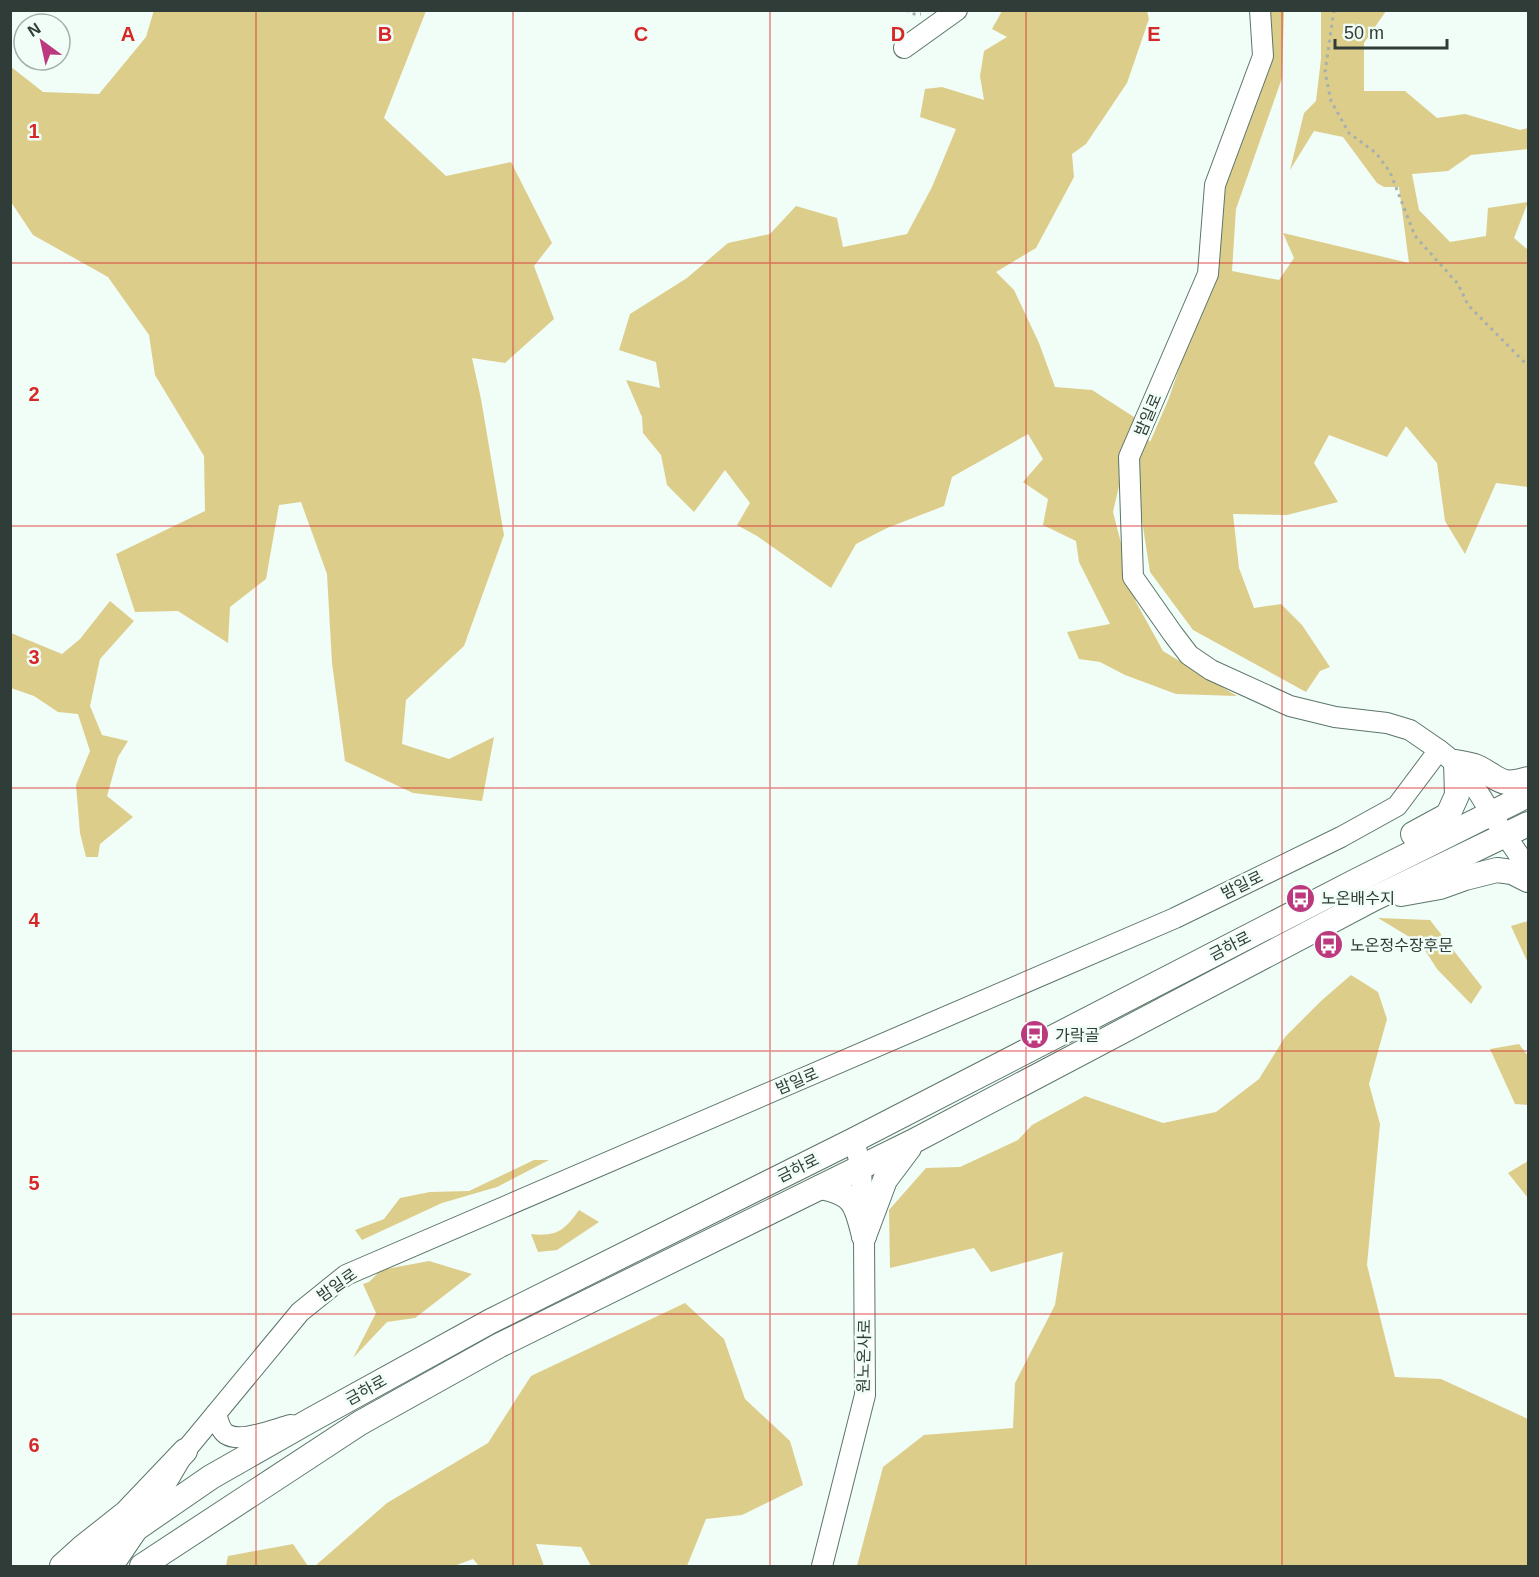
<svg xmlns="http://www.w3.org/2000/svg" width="1539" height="1577" viewBox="0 0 1539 1577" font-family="Arial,'Noto Sans KR',sans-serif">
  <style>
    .green { fill: #ddcd8a }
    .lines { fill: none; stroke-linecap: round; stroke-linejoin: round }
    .minor-casing { stroke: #5b7669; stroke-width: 22 }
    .major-casing { stroke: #5b7669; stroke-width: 26 }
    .path { stroke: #a5b1ac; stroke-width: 3; stroke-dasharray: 3 4.5; stroke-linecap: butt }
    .minor { stroke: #fff; stroke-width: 20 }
    .major { stroke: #fff; stroke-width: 24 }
    .grid { fill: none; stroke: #d62828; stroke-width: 1.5; stroke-opacity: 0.55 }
    .labels { text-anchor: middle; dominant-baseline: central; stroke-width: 5; stroke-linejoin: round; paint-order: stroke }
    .street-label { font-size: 16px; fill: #303c37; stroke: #f1fdf7 }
    .poi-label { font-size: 16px; fill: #303c37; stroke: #f1fdf7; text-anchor: start }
    .grid-label { font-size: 20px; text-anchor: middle; font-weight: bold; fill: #d62828; stroke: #f1fdf7; stroke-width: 5; stroke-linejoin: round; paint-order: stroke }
  </style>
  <rect width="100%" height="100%" fill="#f1fdf7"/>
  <g class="green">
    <path d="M154 10 426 11 384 118 446 176 511 162 552 243 534 266 554 319 505 363 472 358 481 399 504 535 464 646 406 700 402 744 449 759 494 737 482 801 413 793 345 761 332 663 327 574 301 502 279 505 266 579 230 607 228 643 178 611 135 612 116 554 205 511 204 456 155 375 149 335 108 277 33 235 11 202 10 66 43 92 99 94 146 37Z"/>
    <path d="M1002 11H1147L1149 19 1127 83 1086 144 1072 154 1074 177 1036 248 996 272 1014 290 1039 343 1055 387 1092 390 1134 417 1150 442 1169 398 1209 281 1229 165 1260 87 1272 25 1269 11H1284L1282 78 1236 209 1232 271 1279 280 1294 258 1283 233 1409 263 1399 187H1384L1377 183 1343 137 1314 131 1290 170 1304 113 1316 101 1321 59V11H1386L1364 43V91H1405L1437 118 1465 114 1520 130 1528 128V149L1471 155 1448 171 1412 174 1419 210 1450 242 1486 236 1488 208 1528 202 1514 238 1528 250V487L1496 483 1465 554 1445 521 1437 463 1406 426 1387 457 1329 435 1314 463 1338 502 1287 515 1233 514 1239 568 1254 608 1281 604 1302 625 1330 667 1320 671 1306 692 1193 630 1150 572 1141 514 1119 486 1113 512 1136 602 1163 651 1237 696 1176 694 1125 675 1100 662 1079 659 1067 632 1110 624 1079 562 1076 541 1043 525 1048 499 1023 482 1043 459 1028 434 952 477 944 506 887 528 856 544 831 588 757 536 737 525 750 503 725 470 694 512 667 485 661 455 643 433 642 417 626 380 660 388 656 362 619 350 630 314 687 278 728 243 770 234 796 206 837 218 843 247 907 234 932 187 956 129 920 117 925 89 942 87 984 100 980 76 984 51 1007 37 992 29Z"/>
    <path d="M110 601 134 621 100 659 90 706 102 735 128 741 118 757 107 796 133 817 100 844 98 857H86L80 833 76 785 90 751 78 714 58 712 34 696 11 688V633L62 654 80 639Z"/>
    <path d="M1378 918 1430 920 1482 987 1471 1004 1437 969 1421 944Z"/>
    <path d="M1528 921V963L1511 926Z"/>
    <path d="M1351 975 1378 992 1387 1019 1369 1084 1380 1124 1367 1265 1395 1377 1441 1379 1528 1419V1566H857L883 1467 924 1435 1013 1428 1015 1383 1055 1305 1063 1252 991 1272 974 1248 890 1268 889 1210 926 1168 960 1167 1018 1140 1032 1125 1085 1096 1163 1123 1216 1112 1259 1079 1285 1037 1321 1001Z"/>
    <path d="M1519 1044 1528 1056V1105L1515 1104 1490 1049Z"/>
    <path d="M534 1160H549L497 1187 442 1203 362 1240 355 1230 384 1219 400 1198 430 1192 469 1191Z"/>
    <path d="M1528 1161V1198L1508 1173Z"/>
    <path d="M579 1210 599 1222 557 1250 538 1252 531 1234C557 1237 565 1230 579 1210Z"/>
    <path d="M429 1261 472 1274 415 1318 387 1322 353 1358 376 1313 363 1284 369 1282 381 1270Z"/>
    <path d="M685 1303 724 1339 745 1399 790 1441 803 1485 742 1515 706 1519 687 1566H591L581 1547 536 1544 544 1566H479L473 1559 454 1566H315L387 1503 488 1443 531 1376Z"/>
    <path d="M293 1544 308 1566H226L228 1556Z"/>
  </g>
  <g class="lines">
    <defs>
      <g id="minor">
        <path d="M1260 10 1263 56 1215 185 1208 274 1129 457 1133 577 1173 634 1189 655 1211 670 1290 706 1335 717 1387 723 1410 730 1439 750"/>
        <path d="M904 48 957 10"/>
        <path d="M216 1414C218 1420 220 1430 226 1434 241 1444 275 1429 291 1425"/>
        <path d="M113 1566 147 1516 185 1451 300 1312 346 1275 1175 918 1341 837 1397 806 1439 750C1468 772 1474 785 1492 815 1503 833 1517 851 1528 869"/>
        <path d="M822 1566 865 1395 864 1236 861 1168 854 1140"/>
      </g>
      <g id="major">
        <path d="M1413 834 1448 815 1457 795 1456 762C1463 764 1472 764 1479 768 1502 780 1500 787 1528 779"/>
        <path d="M1401 894 1440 887 1465 878 1497 870 1512 872 1528 880"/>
        <path d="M821 1187C855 1194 856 1204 864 1236"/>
        <path d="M864 1236 885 1180 909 1148"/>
        <path d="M62 1566 83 1547 126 1513 185 1451"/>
        <path d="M82 1566 211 1477 311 1420 491 1321 854 1140 1358 880 1528 795"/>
        <path d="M142 1566 360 1423 500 1345 912 1142 1375 898 1528 824"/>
      </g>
    </defs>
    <use href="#minor" class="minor-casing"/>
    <use href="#major" class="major-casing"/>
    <g class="path">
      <path d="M906 10 914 14H921"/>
      <path d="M1334 10 1325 72 1331 101 1349 133 1376 153 1390 172 1415 236 1458 284 1468 305 1528 366"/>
    </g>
    <use href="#minor" class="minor"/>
    <use href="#major" class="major"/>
  </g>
  <path class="grid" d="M256 10V1566M513 10V1566M770 10V1566M1026 10V1566M1282 10V1566M10 263H1528M10 526H1528M10 788H1528M10 1051H1528M10 1314H1528"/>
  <defs>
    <symbol id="bus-disc" viewBox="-11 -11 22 22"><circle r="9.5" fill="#bc397f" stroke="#f1fdf7"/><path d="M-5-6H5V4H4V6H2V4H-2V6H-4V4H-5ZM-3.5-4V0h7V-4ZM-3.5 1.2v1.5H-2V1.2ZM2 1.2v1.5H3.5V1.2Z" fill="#fff"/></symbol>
  </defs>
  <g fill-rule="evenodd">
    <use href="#bus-disc" x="1284" y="882" width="33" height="33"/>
    <use href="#bus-disc" x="1312" y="928" width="33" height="33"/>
    <use href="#bus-disc" x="1018" y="1018" width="33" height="33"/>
  </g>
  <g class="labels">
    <g class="street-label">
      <text transform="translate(1148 415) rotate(-67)">밤일로</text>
      <text transform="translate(1242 885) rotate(-26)">밤일로</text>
      <text transform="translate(1230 946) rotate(-27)">금하로</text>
      <text transform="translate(797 1081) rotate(-23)">밤일로</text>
      <text transform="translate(798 1168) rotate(-26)">금하로</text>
      <text transform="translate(337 1285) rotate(-35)">밤일로</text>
      <text transform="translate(864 1356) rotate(-89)">원노온사로</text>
      <text transform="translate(366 1390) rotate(-29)">금하로</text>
    </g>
    <g class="poi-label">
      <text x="1321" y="898">노온배수지</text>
      <text x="1350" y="945">노온정수장후문</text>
      <text x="1055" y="1035">가락골</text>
    </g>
  </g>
  <g class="grid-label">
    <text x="128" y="41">A</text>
    <text x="385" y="41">B</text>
    <text x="641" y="41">C</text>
    <text x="898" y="41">D</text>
    <text x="1154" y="41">E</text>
    <text x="34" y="138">1</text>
    <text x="34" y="401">2</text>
    <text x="34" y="664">3</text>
    <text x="34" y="927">4</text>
    <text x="34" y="1190">5</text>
    <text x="34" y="1452">6</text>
  </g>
  <rect width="1539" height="1577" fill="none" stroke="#303c37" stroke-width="24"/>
  <g transform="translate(42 42) rotate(327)"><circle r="28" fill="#f1fdf7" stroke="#a4b0aa" stroke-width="1.5"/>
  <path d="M0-4.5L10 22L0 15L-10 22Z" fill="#bc397f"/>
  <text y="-9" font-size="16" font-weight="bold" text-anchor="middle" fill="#303c37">N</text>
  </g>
  <path d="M1335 39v9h112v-9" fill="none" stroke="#303c37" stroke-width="3"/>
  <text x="1344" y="39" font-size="18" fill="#303c37" stroke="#f1fdf7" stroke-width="4.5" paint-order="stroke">50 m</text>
</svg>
